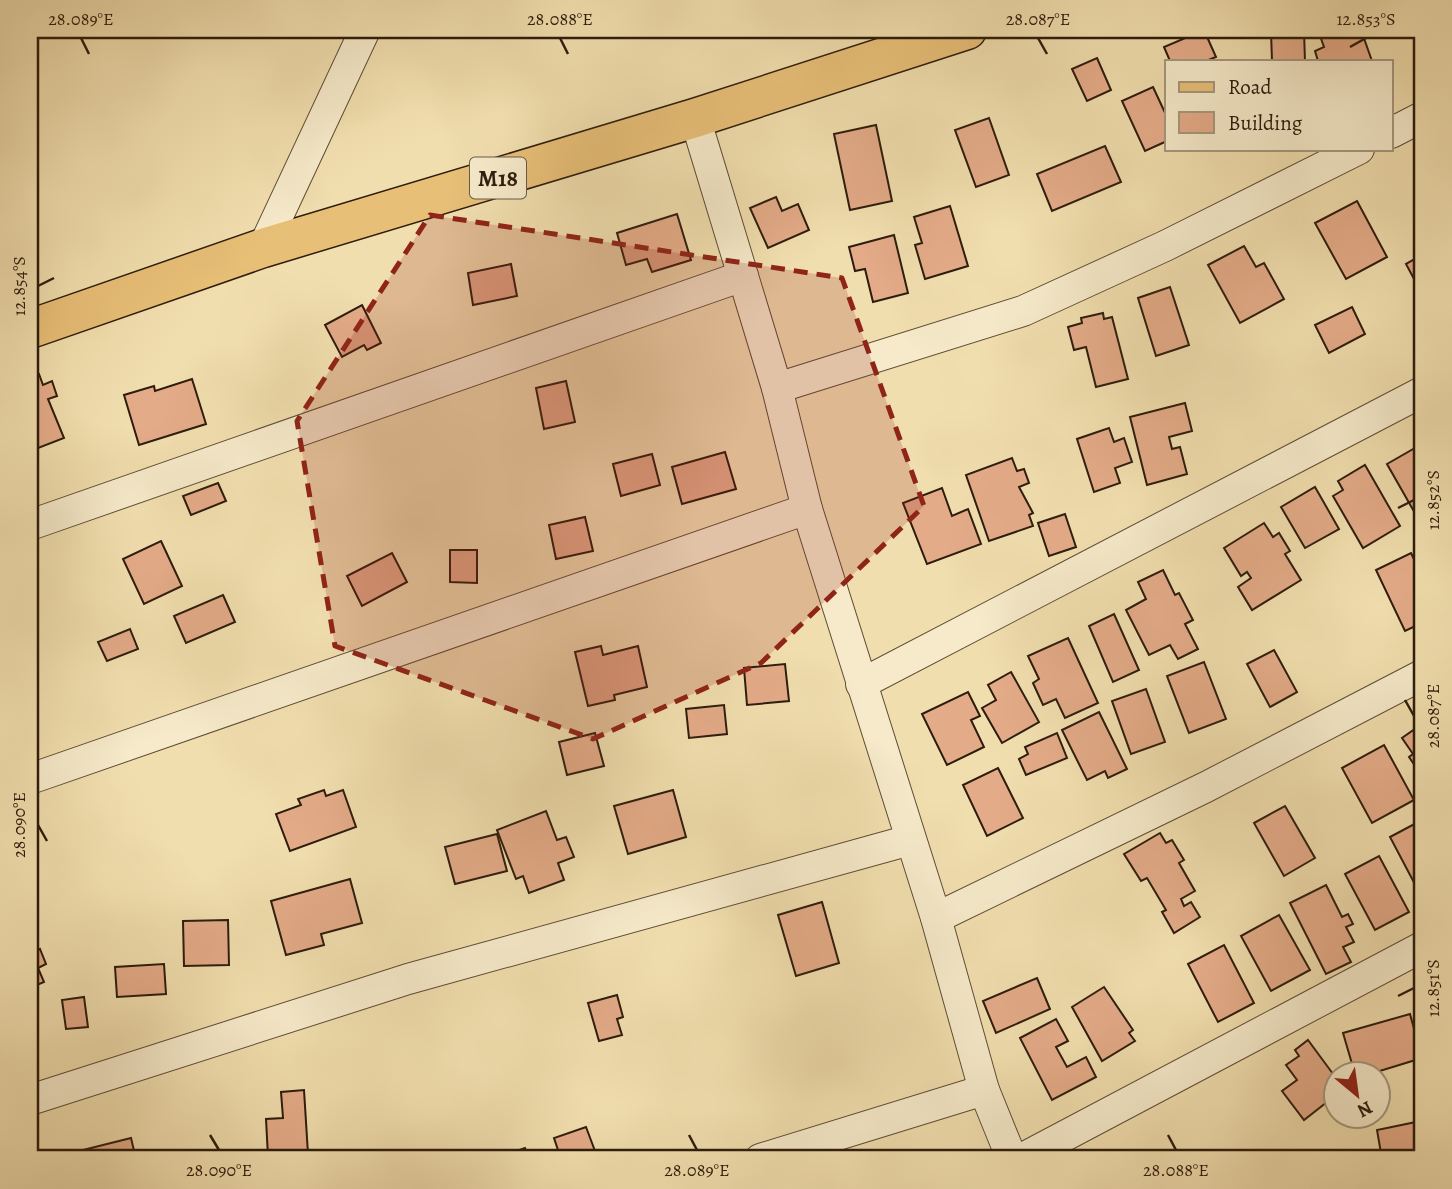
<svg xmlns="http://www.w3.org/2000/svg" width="1452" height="1189" viewBox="0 0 1452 1189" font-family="Alegreya,serif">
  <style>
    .building { fill: #e4ab88; stroke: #2d1c0d; stroke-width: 2 }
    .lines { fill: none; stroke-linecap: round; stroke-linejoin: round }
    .street-casing { stroke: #5e4c35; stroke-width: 32 }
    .primary-casing { stroke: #2d1c0d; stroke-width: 41 }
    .street { stroke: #f6eaca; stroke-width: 30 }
    .primary { stroke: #e8bf77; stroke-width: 38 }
    .marked { fill: #8f2418; fill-opacity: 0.2; stroke: #8f2418; stroke-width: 5; stroke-dasharray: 14 9; stroke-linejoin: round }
    .ticks { fill: none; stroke: #2d1c0d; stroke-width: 2.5 }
    .labels { text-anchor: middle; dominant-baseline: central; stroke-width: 7; stroke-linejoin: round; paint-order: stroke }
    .shield { fill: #f6eaca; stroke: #695a46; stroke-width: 2 }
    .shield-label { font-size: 24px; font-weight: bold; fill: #2d1c0d }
    .neatline { fill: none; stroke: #2d1c0d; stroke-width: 2.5 }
    .ticks-label { font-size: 18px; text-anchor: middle; fill: #2d1c0d }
  </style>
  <rect width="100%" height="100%" fill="#f1deae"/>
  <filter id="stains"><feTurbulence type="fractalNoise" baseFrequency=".00286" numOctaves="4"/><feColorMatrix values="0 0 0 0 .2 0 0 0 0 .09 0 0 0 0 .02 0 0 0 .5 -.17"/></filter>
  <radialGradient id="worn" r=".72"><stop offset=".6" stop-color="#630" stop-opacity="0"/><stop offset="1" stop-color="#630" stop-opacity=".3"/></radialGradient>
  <g class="building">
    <path d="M1204 30 1216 57 1206 61H1170L1164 47Z"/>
    <path d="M1318 30H1361L1372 61H1318L1315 51 1324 47Z"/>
    <path d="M1304 31 1305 61H1272L1271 32Z"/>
    <path d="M1097 58 1111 90 1087 101 1072 69Z"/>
    <path d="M1153 87 1167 117V141L1145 151 1122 101Z"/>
    <path d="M989 118 1009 175 976 187 955 130Z"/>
    <path d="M876 125 892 201 850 210 834 134Z"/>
    <path d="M1105 146 1121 182 1052 211 1037 174Z"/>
    <path d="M776 197 782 211 798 204 809 230 768 248 750 208Z"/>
    <path d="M1357 201 1387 257 1346 279 1315 223Z"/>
    <path d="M950 206 968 266 925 279 915 245 922 243 914 217Z"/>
    <path d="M677 214 691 260 652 272 647 259 626 265 617 233Z"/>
    <path d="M894 235 908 293 873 302 865 269 855 271 849 247Z"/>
    <path d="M1244 246 1256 267 1264 263 1284 299 1240 323 1208 265Z"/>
    <path d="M1422 255V294L1406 264Z"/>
    <path d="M511 264 517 296 473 305 468 273Z"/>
    <path d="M1170 287 1189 345 1156 356 1138 298Z"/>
    <path d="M362 305 381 343 367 350 364 345 342 357 325 325Z"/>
    <path d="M1352 307 1365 334 1329 353 1315 325Z"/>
    <path d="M1103 313 1104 319 1112 317 1128 379 1096 387 1086 347 1074 350 1068 327 1082 323 1081 318Z"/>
    <path d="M39 374 43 385 52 381 57 396 48 399 64 438 33 450 30 441V378Z"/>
    <path d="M192 379 206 424 139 445 124 395 154 386 155 391Z"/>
    <path d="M566 381 575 422 544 429 536 388Z"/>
    <path d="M1185 403 1192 431 1169 437 1172 449 1180 447 1187 474 1147 485 1130 417Z"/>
    <path d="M1109 428 1114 442 1124 438 1132 462 1115 468 1120 483 1094 492 1077 439Z"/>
    <path d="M1422 444V512L1416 515 1387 464Z"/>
    <path d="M725 452 736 489 682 504 672 467Z"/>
    <path d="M652 454 660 485 621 496 613 464Z"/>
    <path d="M1012 458 1017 471 1024 469 1029 483 1019 487 1033 513 1029 515 1033 526 989 541 966 475Z"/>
    <path d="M1365 465 1400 526 1363 548 1333 496 1343 490 1338 481Z"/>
    <path d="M218 483 226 501 191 515 183 496Z"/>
    <path d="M1315 487 1339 529 1305 548 1281 507Z"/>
    <path d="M942 488 952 516 968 509 981 544 927 564 903 503Z"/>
    <path d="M1065 514 1076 547 1049 556 1038 523Z"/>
    <path d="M585 517 593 551 556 559 549 525Z"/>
    <path d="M1264 523 1273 537 1279 533 1290 551 1285 554 1301 580 1252 610 1238 587 1251 578 1247 572 1241 576 1224 548Z"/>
    <path d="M161 541 182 586 144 604 123 559Z"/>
    <path d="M450 550H477V583L450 582Z"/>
    <path d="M392 553 407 582 362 606 347 576Z"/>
    <path d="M1411 553 1422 576V623L1405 631 1376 570Z"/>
    <path d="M1163 570 1175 595 1179 593 1193 620 1185 624 1198 649 1178 659 1170 645 1149 655 1126 610 1146 599 1138 582Z"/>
    <path d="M223 595 235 622 186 643 174 616Z"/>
    <path d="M1114 614 1139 670 1113 682 1089 626Z"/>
    <path d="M130 629 138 649 107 661 98 642Z"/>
    <path d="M1068 638 1098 703 1065 718 1056 699 1043 705 1033 683 1039 679 1028 656Z"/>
    <path d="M601 646 603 655 638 646 647 687 614 695 615 700 588 706 575 652Z"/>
    <path d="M1274 650 1297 692 1270 707 1247 664Z"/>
    <path d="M1204 662 1226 719 1189 733 1167 676Z"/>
    <path d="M785 664 789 701 747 705 744 668Z"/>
    <path d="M1011 672 1039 722 1002 743 982 708 996 700 988 685Z"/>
    <path d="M1146 689 1165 742 1131 754 1112 701Z"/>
    <path d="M968 692 980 716 971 720 984 747 947 765 922 714Z"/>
    <path d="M724 705 727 734 689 738 686 709Z"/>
    <path d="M1099 712 1127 769 1108 778 1105 771 1087 780 1062 730Z"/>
    <path d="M1422 724V776L1409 757 1413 754 1402 738Z"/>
    <path d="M595 733 604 766 567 775 559 742Z"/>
    <path d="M1057 733 1067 758 1026 775 1019 759 1028 754 1025 747Z"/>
    <path d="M1384 745 1414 800 1372 823 1342 768Z"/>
    <path d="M998 768 1023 818 987 836 963 785Z"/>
    <path d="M324 790 326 796 343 790 356 827 290 851 276 814 301 805 298 799Z"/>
    <path d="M673 790 686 837 628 854 614 806Z"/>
    <path d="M1285 806 1315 858 1284 876 1254 823Z"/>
    <path d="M546 811 557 840 566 837 574 857 558 863 564 880 529 893 523 876 516 879 497 830Z"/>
    <path d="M1422 820V891L1419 892 1390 837Z"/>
    <path d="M1160 833 1166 843 1172 840 1184 860 1179 863 1195 891 1181 899 1184 906 1191 902 1200 917 1174 933 1162 912 1166 910 1147 878 1141 881 1124 854Z"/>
    <path d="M497 834 507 871 455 884 445 847Z"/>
    <path d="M1379 856 1409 912 1375 930 1345 874Z"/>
    <path d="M350 879 362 923 321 934 324 945 286 955 271 901Z"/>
    <path d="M1326 885 1342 917 1348 914 1353 924 1346 927 1354 942 1343 947 1351 962 1326 974 1290 903Z"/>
    <path d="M822 902 839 963 796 976 778 915Z"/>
    <path d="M1279 915 1310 970 1271 991 1241 936Z"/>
    <path d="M228 920 229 965 184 966 183 921Z"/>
    <path d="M1224 945 1254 1003 1218 1022 1188 964Z"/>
    <path d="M40 949 46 964 38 968 44 982 30 988V954Z"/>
    <path d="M164 964 166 994 117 997 115 967Z"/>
    <path d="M1037 978 1050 1009 996 1033 983 1001Z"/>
    <path d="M1104 987 1133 1030 1129 1033 1135 1041 1102 1061 1072 1007Z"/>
    <path d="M617 995 623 1017 617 1019 622 1035 599 1041 588 1003Z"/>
    <path d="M84 997 88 1027 66 1029 62 1000Z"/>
    <path d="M1410 1014 1422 1058 1370 1074H1355L1343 1033Z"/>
    <path d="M1056 1019 1068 1041 1056 1047 1067 1067 1086 1057 1096 1077 1052 1100 1020 1038Z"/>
    <path d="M1308 1040 1336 1078V1095L1304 1120 1282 1091 1297 1080 1286 1065 1299 1056 1295 1050Z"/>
    <path d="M304 1090 308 1154 268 1157 266 1119 283 1118 281 1092Z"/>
    <path d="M1416 1122 1422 1159H1382L1377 1130Z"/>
    <path d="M586 1127 598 1159H531L558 1150 554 1138Z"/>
    <path d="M131 1138 136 1159H77L75 1152Z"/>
    <path d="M525 1148 529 1159H497L496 1158Z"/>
  </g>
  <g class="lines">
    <defs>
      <g id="street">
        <path d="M695 118 777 388 807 509 936 918 984 1090 1012 1159"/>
        <path d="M1391 133 1422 117"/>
        <path d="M263 248 365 30"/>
        <path d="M777 388 1023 311 1165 246 1359 149"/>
        <path d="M30 525 743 276"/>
        <path d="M861 684 1422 392"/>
        <path d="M30 779 807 509"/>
        <path d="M936 918 1206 787 1422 675"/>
        <path d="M30 1100 408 979 910 840"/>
        <path d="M760 1159 984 1090"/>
        <path d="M1021 1159 1422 947"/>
      </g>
      <path id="primary" d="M30 329 263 248 695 118 967 30"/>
    </defs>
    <use href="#street" class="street-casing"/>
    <use href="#primary" class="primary-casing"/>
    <use href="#street" class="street"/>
    <use href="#primary" class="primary"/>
  </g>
  <path class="marked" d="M430 215 842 278 924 506 761 663 593 739 335 646 297 421Z"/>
  <path class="ticks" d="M81 38 89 54M560 38 568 54M1038 38 1047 54M1350 47 1366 38M38 286 54 278M1398 508 1414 500M1405 700 1414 716M38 825 47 841M1398 996 1414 988M210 1135 219 1150M689 1135 697 1150M1168 1135 1176 1150"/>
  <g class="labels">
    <rect class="shield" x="470" y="157.5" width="56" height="41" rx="5"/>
    <g class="shield-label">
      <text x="498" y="178">M18</text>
    </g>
  </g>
  <rect width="1452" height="1189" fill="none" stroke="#f1deae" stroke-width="77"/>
  <rect x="1165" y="60" width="228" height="91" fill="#f6eaca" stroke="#a6987e" stroke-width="2"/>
  <rect x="1179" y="82" width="35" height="10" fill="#e8bf77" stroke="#a6987e" stroke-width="2"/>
  <text x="1228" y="94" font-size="21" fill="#2d1c0d">Road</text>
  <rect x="1179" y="112" width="35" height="21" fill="#e4ab88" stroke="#a6987e" stroke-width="2"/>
  <text x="1228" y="130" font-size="21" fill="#2d1c0d">Building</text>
  <g transform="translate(1357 1095) rotate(151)"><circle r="33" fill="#f6eaca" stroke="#a6987e" stroke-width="2"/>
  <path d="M0-5L12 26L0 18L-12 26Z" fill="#8f2418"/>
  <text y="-10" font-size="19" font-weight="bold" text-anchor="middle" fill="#2d1c0d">N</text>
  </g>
  <rect x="38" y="38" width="1376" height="1112" class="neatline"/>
  <g class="ticks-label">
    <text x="81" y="25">28.089°E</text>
    <text x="560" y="25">28.088°E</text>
    <text x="1038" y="25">28.087°E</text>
    <text x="1366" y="25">12.853°S</text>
    <text transform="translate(19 286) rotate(-90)" y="6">12.854°S</text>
    <text transform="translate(1433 500) rotate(-90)" y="6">12.852°S</text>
    <text transform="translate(1433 716) rotate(-90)" y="6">28.087°E</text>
    <text transform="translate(19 825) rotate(-90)" y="6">28.090°E</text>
    <text transform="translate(1433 988) rotate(-90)" y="6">12.851°S</text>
    <text x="219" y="1176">28.090°E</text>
    <text x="697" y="1176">28.089°E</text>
    <text x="1176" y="1176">28.088°E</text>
  </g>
  <rect width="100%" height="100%" filter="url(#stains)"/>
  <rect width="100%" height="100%" fill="url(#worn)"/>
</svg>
